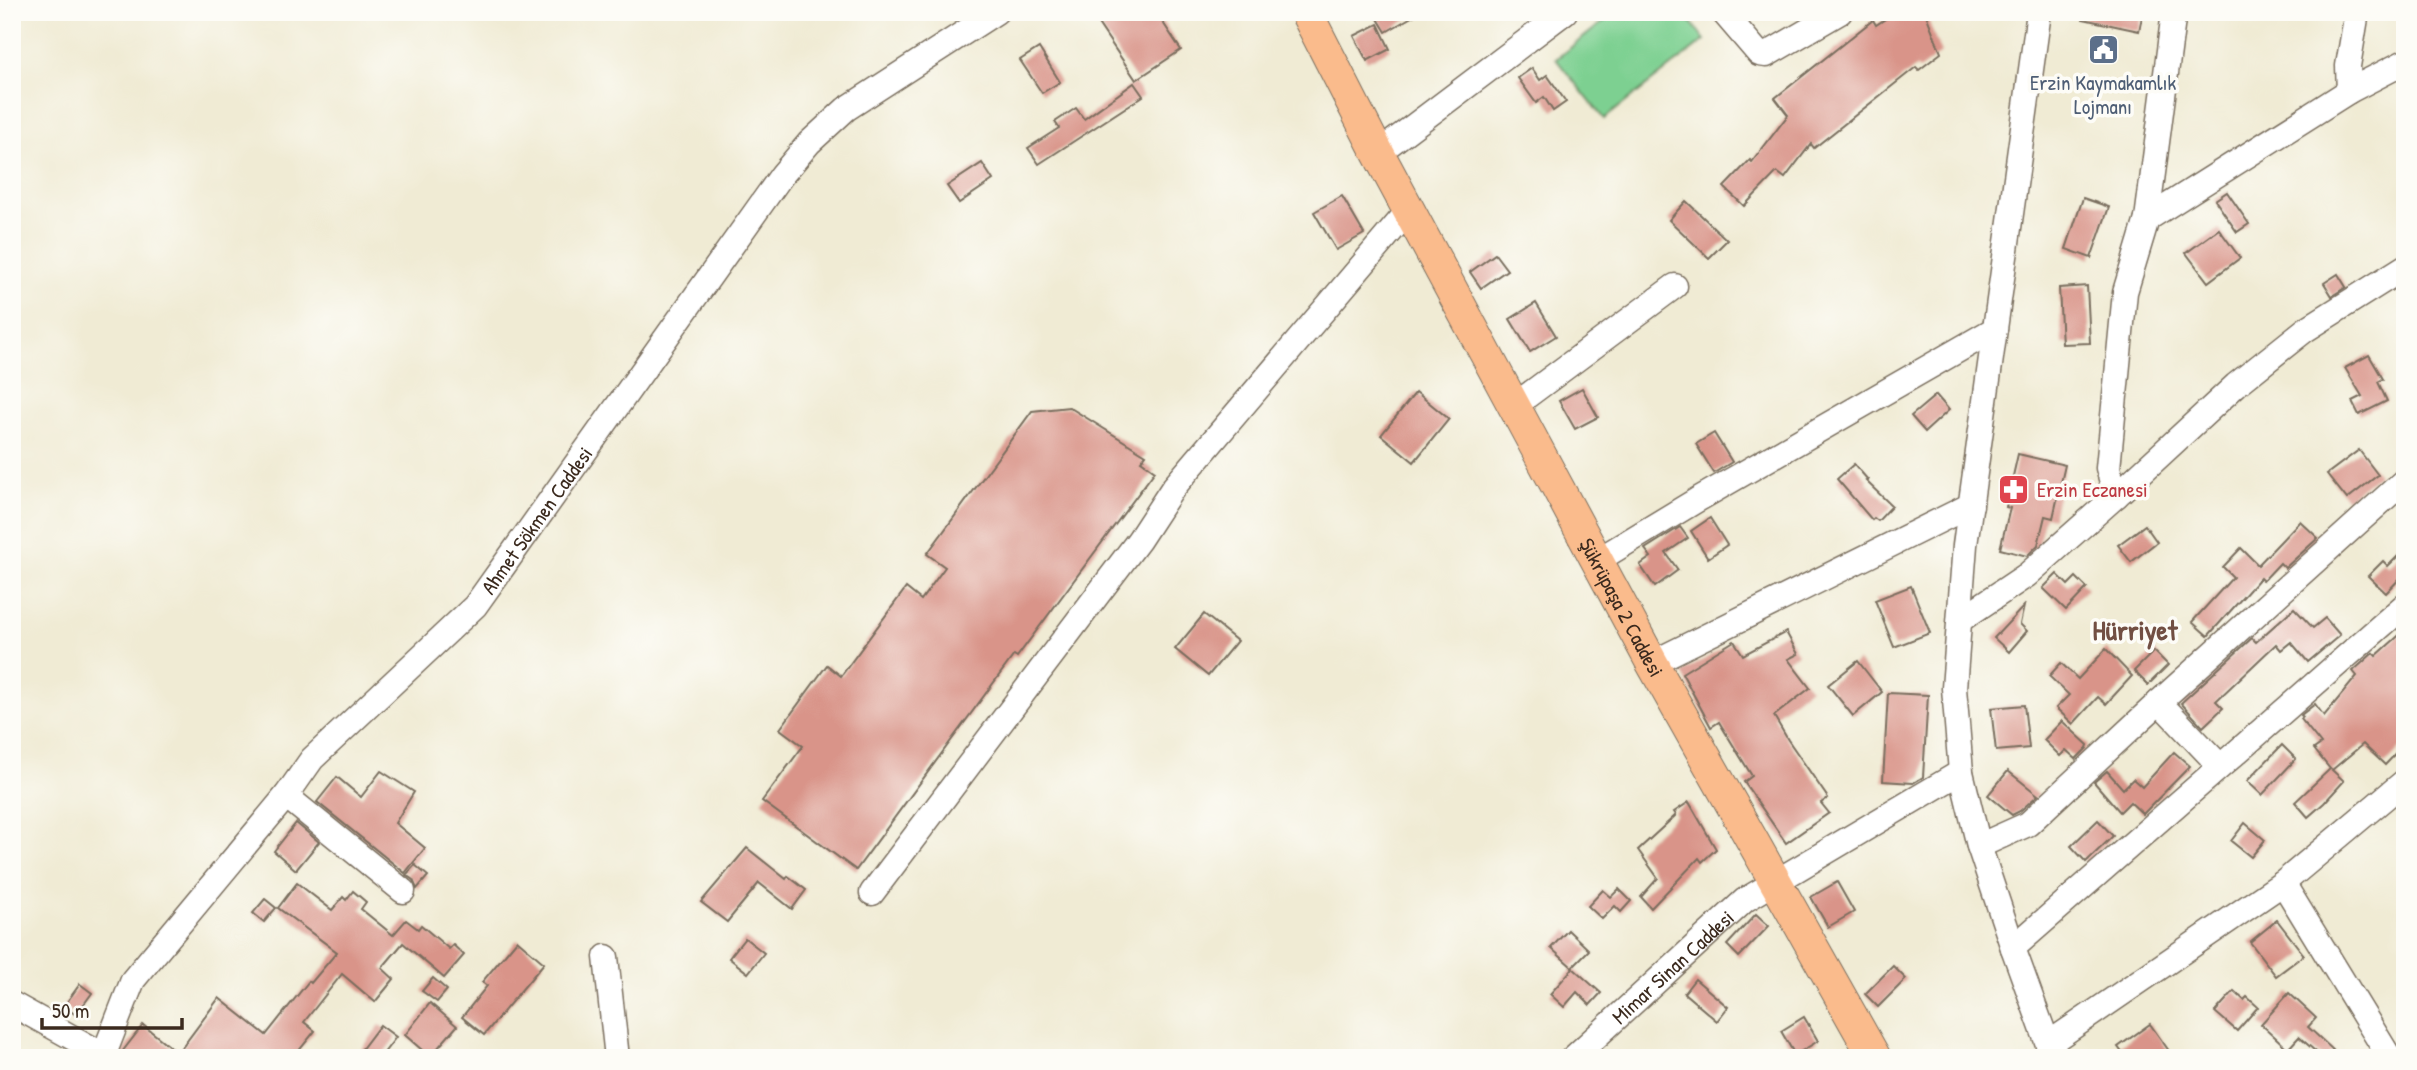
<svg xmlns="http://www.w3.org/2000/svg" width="2417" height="1070" viewBox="0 0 2417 1070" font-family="'Patrick Hand',sans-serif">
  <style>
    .green { fill: #7dd091; stroke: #5c7d58; stroke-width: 2 }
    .building { fill: #d99489 }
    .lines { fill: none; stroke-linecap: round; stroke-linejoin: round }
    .minor-casing { stroke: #7a6e5e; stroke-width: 27 }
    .major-casing { stroke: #7a6e5e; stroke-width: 34 }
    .minor { stroke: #fff; stroke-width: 24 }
    .major { stroke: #fabb8c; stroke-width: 32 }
    .labels { text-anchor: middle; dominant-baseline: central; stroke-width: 7; stroke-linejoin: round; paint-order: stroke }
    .service-label { font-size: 21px; fill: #4e5e75; stroke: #fdfcf7 }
    .health-label { font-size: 21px; fill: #be3a42; stroke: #fdfcf7; text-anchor: start }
    .street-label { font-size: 21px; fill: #3b2a1e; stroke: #fdfcf7 }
    .district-label { font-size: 28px; font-weight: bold; fill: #724f43; stroke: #fdfcf7 }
  </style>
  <rect width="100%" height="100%" fill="#fdfcf7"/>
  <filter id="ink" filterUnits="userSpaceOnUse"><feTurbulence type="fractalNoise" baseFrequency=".0143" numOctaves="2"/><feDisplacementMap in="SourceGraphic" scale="14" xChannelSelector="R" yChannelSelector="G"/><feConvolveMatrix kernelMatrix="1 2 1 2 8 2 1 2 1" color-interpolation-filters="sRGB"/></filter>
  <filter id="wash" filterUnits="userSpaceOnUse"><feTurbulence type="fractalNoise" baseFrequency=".00686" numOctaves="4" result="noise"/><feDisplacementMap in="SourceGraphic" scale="28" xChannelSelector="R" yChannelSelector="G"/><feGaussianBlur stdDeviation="1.57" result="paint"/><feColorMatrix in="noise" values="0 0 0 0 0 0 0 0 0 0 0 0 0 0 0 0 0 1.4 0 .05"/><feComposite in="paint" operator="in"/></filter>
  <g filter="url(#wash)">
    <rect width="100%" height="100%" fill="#f0ebd4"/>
    <path class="green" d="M1616 12H1683L1705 40 1604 119 1556 59Z"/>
    <g id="blocks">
      <g class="building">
        <path d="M1106 12H1156L1181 50 1136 80 1095 19Z"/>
        <path d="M1386 12H1420L1386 32 1377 17Z"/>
        <path d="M1896 12H1925L1941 53 1919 70 1916 67 1814 148 1811 144 1785 178 1777 172 1744 206 1724 187 1750 160 1752 162 1788 115 1775 98 1873 20 1876 25Z"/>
        <path d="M2084 12H2143L2139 31 2083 19Z"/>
        <path d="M1378 24 1390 49 1367 61 1354 36Z"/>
        <path d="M1039 48 1060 82 1042 93 1020 60Z"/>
        <path d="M1532 68 1540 80 1547 75 1566 102 1553 111 1544 97 1536 103 1518 78Z"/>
        <path d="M1134 83 1143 96 1039 164 1028 148 1059 128 1055 122 1076 108 1084 119Z"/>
        <path d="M982 163 993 180 959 203 947 186Z"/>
        <path d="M2227 192 2249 224 2237 232 2215 200Z"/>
        <path d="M1342 196 1364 234 1336 250 1314 212Z"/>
        <path d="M2083 198 2109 207 2091 258 2066 249Z"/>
        <path d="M1686 201 1727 240 1709 258 1669 220Z"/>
        <path d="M2219 229 2240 258 2208 282 2186 253Z"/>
        <path d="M1495 254 1507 270 1481 288 1470 272Z"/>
        <path d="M2338 274 2346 287 2332 296 2324 283Z"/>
        <path d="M2087 286 2090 343 2062 344 2059 288Z"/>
        <path d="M1536 303 1556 336 1530 352 1510 319Z"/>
        <path d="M2369 355 2383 379 2378 382 2387 401 2359 415 2352 401 2362 396 2345 368Z"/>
        <path d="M1582 388 1598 417 1575 429 1559 401Z"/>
        <path d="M1416 392 1449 419 1414 462 1381 435Z"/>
        <path d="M1936 395 1949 410 1925 432 1911 416Z"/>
        <path d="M1069 407 1146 455 1141 461 1155 471 1017 657 1014 655 856 870 762 801 803 746 780 729 827 665 841 676 906 588 921 600 945 567 927 554 1032 411Z"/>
        <path d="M1714 433 1732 462 1714 473 1696 444Z"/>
        <path d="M2359 450 2378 475 2347 499 2327 474Z"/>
        <path d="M2018 454 2065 465 2053 518 2045 516 2038 545 2027 556 2000 549 2010 508 2006 507Z"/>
        <path d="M1854 464 1868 480 1866 481 1892 506 1878 521 1874 518 1872 520 1837 479Z"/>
        <path d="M1710 518 1727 545 1708 558 1691 531Z"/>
        <path d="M2300 521 2318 538 2285 568 2280 563 2263 581 2260 578 2208 636 2192 622 2233 577 2223 567 2241 548 2258 565Z"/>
        <path d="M2145 525 2157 542 2131 562 2118 545Z"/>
        <path d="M1680 527 1688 538 1666 553 1678 570 1655 587 1640 565 1651 557 1645 549Z"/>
        <path d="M2405 549V573L2386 593 2368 576 2383 561 2388 566Z"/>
        <path d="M2057 574 2068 585 2076 577 2087 588 2066 610 2043 588Z"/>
        <path d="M1911 586 1930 633 1894 647 1875 600Z"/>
        <path d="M2024 606 2020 624 2027 631 2009 652 1994 638Z"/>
        <path d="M2294 608 2313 628 2325 618 2340 635 2308 662 2291 642 2281 650 2276 644 2216 701 2223 708 2203 727 2181 703 2252 638 2256 642Z"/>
        <path d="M1204 614 1237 641 1208 676 1175 649Z"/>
        <path d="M2405 630V744L2385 765 2363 744 2332 770 2344 781 2324 803 2308 817 2295 802 2330 769 2314 749 2321 744 2301 719 2303 717 2301 715 2315 704 2324 716 2357 676 2353 671 2373 653 2376 656Z"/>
        <path d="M1786 632 1798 654 1788 659 1810 688 1774 716 1788 740 1828 798 1821 803 1829 813 1786 843 1744 782 1752 776 1719 722 1711 727 1682 673 1734 641 1743 655Z"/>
        <path d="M2106 649 2132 676 2106 704 2098 697 2073 724 2056 708 2069 695 2049 676 2061 663 2078 679Z"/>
        <path d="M2154 651 2168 665 2148 685 2134 671Z"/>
        <path d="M1858 661 1882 692 1853 716 1828 685Z"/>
        <path d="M1888 693 1928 695 1923 777 1913 783 1883 781Z"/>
        <path d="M2024 705 2029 748 1996 751 1991 708Z"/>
        <path d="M2062 721 2088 745 2087 748 2076 759 2066 750 2060 756 2044 740Z"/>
        <path d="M2282 745 2296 759 2262 795 2247 781Z"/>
        <path d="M2174 752 2190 766 2143 814 2130 802 2120 812 2094 782 2107 771 2123 789 2133 779 2142 787Z"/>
        <path d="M381 771 414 792 395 823 425 848 405 873 317 802 337 777 361 797Z"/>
        <path d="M2008 771 2038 795 2020 811 2012 815 1988 795Z"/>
        <path d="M1689 802 1716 849 1702 862 1699 858 1651 908 1641 897 1658 878 1638 850 1676 815 1674 812Z"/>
        <path d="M2098 820 2113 836 2086 862 2071 846Z"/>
        <path d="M296 823 319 842 296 870 274 851Z"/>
        <path d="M2245 823 2265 840 2251 857 2231 841Z"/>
        <path d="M747 848 786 879 788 876 806 890 792 909 759 883 727 922 701 902Z"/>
        <path d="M415 865 428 876 417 889 413 880 406 875Z"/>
        <path d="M1837 882 1854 912 1828 927 1811 897Z"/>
        <path d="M297 883 332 910 343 897 346 900 353 891 366 902 361 909 393 935 406 920 418 929 421 925 449 949 453 945 464 955 444 978 403 943 382 968 394 979 375 1002 342 974 304 1022 315 1031 293 1058H130L122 1052 143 1025 178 1053 219 998 266 1035 309 981 311 983 337 952 278 908Z"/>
        <path d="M1619 889 1631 901 1621 912 1615 906 1602 919 1588 906 1603 890 1611 897Z"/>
        <path d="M265 899 276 908 264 922 253 913Z"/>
        <path d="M1756 914 1769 926 1739 957 1727 945Z"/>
        <path d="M2277 920 2304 955 2276 976 2250 942Z"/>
        <path d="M1568 930 1589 950 1572 967 1551 948Z"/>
        <path d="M745 938 764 953 748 973 729 958Z"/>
        <path d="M517 940 544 963 484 1035 462 1017 487 986 482 982Z"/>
        <path d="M1893 966 1906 979 1878 1007 1865 994Z"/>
        <path d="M1573 968 1601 993 1590 1005 1577 992 1564 1007 1550 994Z"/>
        <path d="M433 978 447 990 437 1002 422 991Z"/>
        <path d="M1695 979 1728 1007 1717 1021 1684 993Z"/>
        <path d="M80 984 92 993 76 1015 64 1006Z"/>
        <path d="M2234 991 2244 1000 2247 997 2258 1007 2237 1031 2215 1012Z"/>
        <path d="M2289 993 2316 1018 2308 1027 2333 1050 2326 1058H2323L2299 1037 2288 1049 2261 1024Z"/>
        <path d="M430 1003 457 1026 430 1057 405 1035Z"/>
        <path d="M1804 1017 1818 1041 1795 1055 1781 1031Z"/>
        <path d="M2150 1024 2174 1058H2126L2118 1047Z"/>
        <path d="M380 1025 396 1037 380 1058H355Z"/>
      </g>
    </g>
  </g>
  <g filter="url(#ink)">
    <use href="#blocks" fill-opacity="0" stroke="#7a6e5e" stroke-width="2"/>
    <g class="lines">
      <defs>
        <g id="minor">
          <path d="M1723 12 1759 54 1766 55 1840 12"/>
          <path d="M2039 12 1965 545 1954 688 1961 772 1979 846 2013 948 2053 1058"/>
          <path d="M2349 91 2348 66 2357 12"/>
          <path d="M1378 153 1565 12"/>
          <path d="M2147 219 2349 91 2405 62"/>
          <path d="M1515 405 1675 286"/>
          <path d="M2116 496 2108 468 2125 292 2147 219 2174 12"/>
          <path d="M1598 560 1697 500 1995 329"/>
          <path d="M1960 620 2027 575 2116 496 2236 385 2305 330 2405 267"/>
          <path d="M1652 663 1971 505"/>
          <path d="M2159 702 2220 766"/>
          <path d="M286 796 403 891"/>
          <path d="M1979 846 2028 824 2159 702 2405 480"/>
          <path d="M2283 883 2390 1058"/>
          <path d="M872 893 1139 540 1173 488 1409 210"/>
          <path d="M2013 948 2405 605"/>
          <path d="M606 957 617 1058"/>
          <path d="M12 1004 109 1058"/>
          <path d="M2048 1044 2283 883 2405 781"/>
          <path id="s1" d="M104 1054 133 980 286 796 312 759 475 606 782 175 809 143 846 109 996 12"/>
          <path id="s2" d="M1573 1058 1745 900 1961 772"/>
        </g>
        <g id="major">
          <path id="s3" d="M1306 12 1378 153 1652 663 1875 1058"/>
        </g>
      </defs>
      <use href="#minor" class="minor-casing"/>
      <use href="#major" class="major-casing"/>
      <use href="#minor" class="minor"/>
      <use href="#major" class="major"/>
    </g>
  </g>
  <defs>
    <symbol id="civic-square" viewBox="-11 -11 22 22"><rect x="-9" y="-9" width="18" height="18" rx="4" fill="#5c6f8a" stroke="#fdfcf7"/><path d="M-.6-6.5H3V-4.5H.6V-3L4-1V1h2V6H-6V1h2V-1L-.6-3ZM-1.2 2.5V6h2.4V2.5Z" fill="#fff"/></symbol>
    <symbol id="pharmacy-square" viewBox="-11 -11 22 22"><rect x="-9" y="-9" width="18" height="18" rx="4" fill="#e0444e" stroke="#fdfcf7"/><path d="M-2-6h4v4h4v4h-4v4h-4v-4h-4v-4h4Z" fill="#fff"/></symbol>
  </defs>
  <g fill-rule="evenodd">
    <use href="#civic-square" x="2086" y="32" width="35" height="35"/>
    <use href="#pharmacy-square" x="1996" y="472" width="35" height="35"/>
  </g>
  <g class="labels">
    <g class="service-label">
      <text x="2103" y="82">Erzin Kaymakamlık<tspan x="2103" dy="24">Lojmanı</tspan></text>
    </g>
    <g class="health-label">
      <text x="2037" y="489">Erzin Eczanesi</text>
    </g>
    <g class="street-label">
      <text stroke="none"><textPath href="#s1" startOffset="693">Ahmet Sökmen Caddesi</textPath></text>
      <text stroke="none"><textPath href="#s3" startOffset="674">Şükrüpaşa 2 Caddesi</textPath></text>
      <text stroke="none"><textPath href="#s2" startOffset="135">Mimar Sinan Caddesi</textPath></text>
    </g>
    <g class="district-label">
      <text x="2135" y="630">Hürriyet</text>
    </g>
  </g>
  <rect width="2417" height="1070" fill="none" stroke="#fdfcf7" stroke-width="42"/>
  <path d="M42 1018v10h140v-10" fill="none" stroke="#3b2a1e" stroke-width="3.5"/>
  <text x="52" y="1018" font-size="21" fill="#3b2a1e" stroke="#fdfcf7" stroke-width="5" paint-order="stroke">50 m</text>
</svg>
